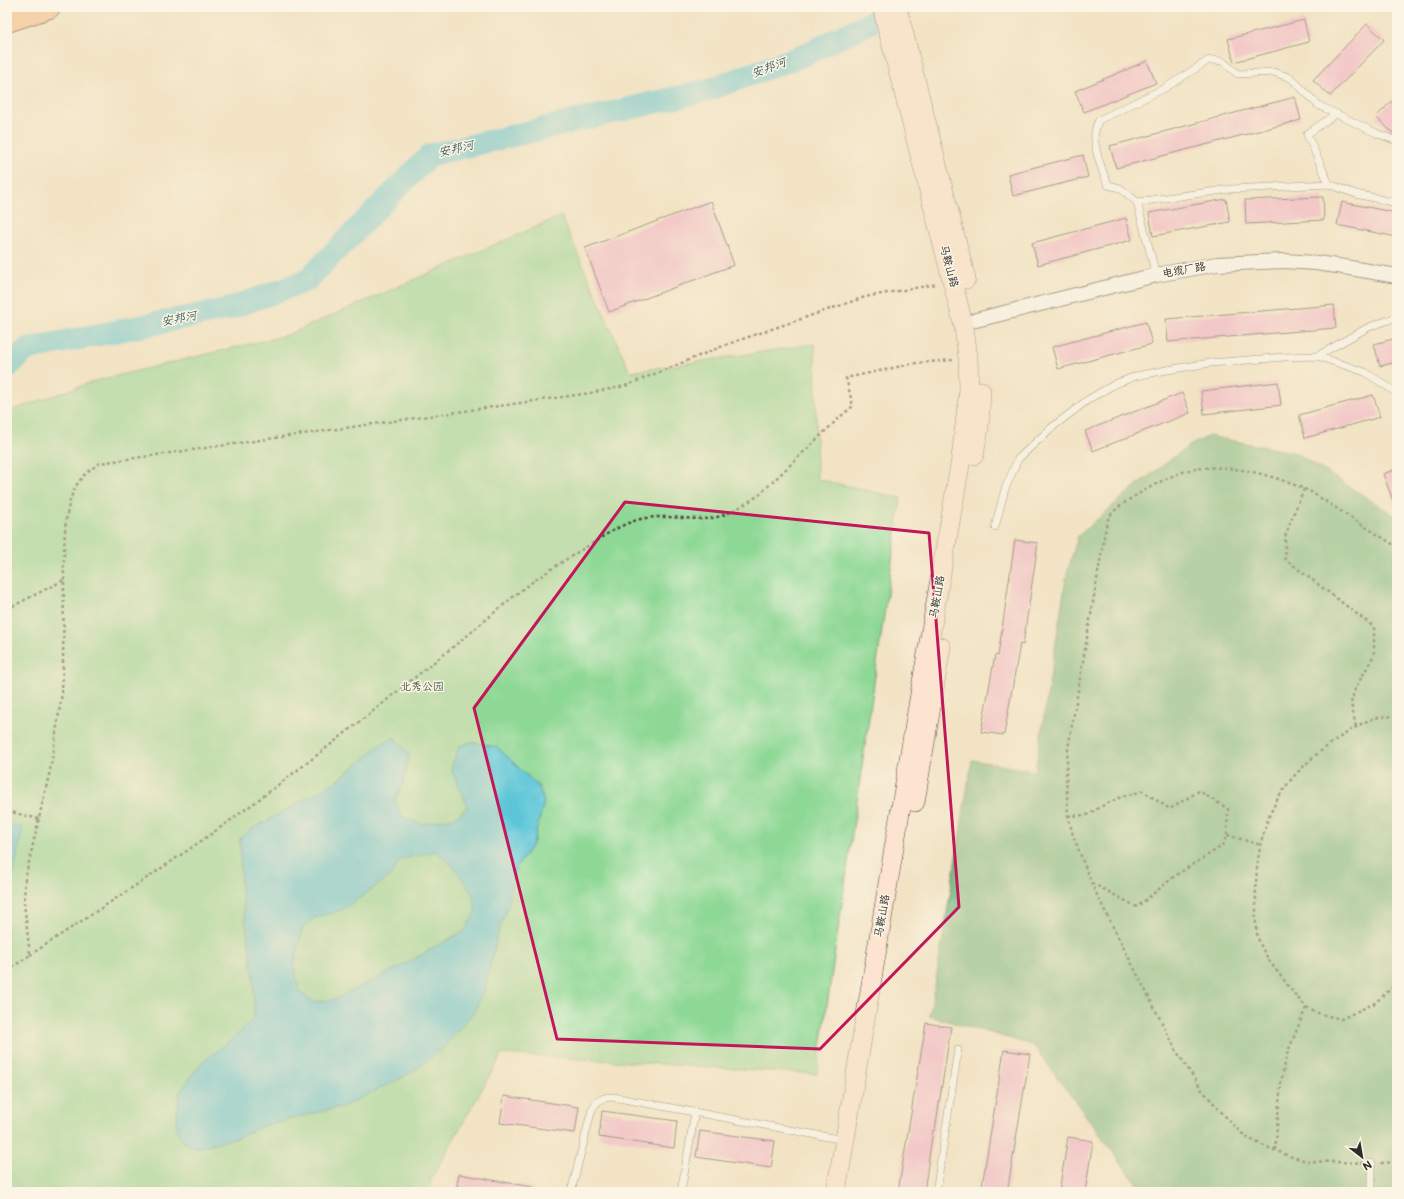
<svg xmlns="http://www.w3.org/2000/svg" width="1404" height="1199" viewBox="0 0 1404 1199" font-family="'Balsamiq Sans','LXGW WenKai TC',sans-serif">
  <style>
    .green { fill: #8ed895; stroke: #5c8260 }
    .forest { fill: #72b87e; stroke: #4e7254 }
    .water { fill: #5cc6d8; stroke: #447882; fill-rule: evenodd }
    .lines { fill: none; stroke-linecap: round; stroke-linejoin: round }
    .river { stroke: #5cc6d8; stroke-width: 23 }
    .building { fill: #f3a8cd }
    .service-casing { stroke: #494742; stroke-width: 8 }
    .minor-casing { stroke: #494742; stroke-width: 16 }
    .secondary-casing { stroke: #494742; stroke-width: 20 }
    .trunk-casing { stroke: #494742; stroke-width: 24 }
    .path { stroke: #494742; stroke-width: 2.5; stroke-dasharray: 3 3; stroke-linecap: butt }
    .service { stroke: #fff; stroke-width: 7 }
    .minor { stroke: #fff; stroke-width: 14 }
    .secondary { stroke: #fde4d0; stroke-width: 19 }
    .trunk { stroke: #f9bc8a; stroke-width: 22 }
    .marked { fill: none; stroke: #c2185b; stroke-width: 3; stroke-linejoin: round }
    .labels { text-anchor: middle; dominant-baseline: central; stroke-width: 3; stroke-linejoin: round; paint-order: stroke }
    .street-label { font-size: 11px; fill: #2b2b2b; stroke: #fcf5e5 }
    .park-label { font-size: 11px; fill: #445646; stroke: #fcf5e5 }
    .water-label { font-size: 12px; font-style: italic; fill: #3a5a5f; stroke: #fcf5e5 }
  </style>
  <rect width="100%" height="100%" fill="#fcf5e5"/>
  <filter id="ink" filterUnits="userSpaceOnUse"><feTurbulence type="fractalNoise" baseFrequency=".025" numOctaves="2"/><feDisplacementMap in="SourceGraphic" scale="8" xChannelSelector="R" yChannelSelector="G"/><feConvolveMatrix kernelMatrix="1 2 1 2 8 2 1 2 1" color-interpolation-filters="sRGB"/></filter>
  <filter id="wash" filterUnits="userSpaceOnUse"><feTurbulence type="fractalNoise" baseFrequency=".012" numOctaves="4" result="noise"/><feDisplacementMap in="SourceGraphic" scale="16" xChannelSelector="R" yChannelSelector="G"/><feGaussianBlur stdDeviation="0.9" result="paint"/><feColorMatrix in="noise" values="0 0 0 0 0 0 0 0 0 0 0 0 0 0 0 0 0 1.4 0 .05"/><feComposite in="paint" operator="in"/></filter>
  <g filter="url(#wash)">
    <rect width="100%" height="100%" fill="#f2e3c5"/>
    <path class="green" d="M561 216 630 372 815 344 817 479 901 498 817 1074 502 1054 431 1179 429 1192H7V412L95 381 287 335Z"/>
    <path class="forest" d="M1209 436 1296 453 1397 517V1192H1143L1033 1045 929 1016 933 998 972 760 1035 771 1067 573 1078 536 1138 484 1189 446Z"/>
    <g class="water">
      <path d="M394 737 409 754 403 784 395 800 402 817 421 824 454 818 468 807 451 769 459 746 472 742 497 747 539 787 544 802 533 844 514 871 508 905 498 933 485 988 473 1013 443 1048 409 1074 344 1106 265 1125 239 1137 194 1148 181 1141 176 1123 180 1092 202 1062 233 1039 254 1018V979L241 889 240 838 252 829 337 781 380 745ZM436 851 457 870 473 896 476 912 465 930 400 967 335 999 315 1002 299 992 294 963 303 927 315 918 342 910 390 877 400 860Z"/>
      <path d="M7 824 23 828 13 876 7 881Z"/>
    </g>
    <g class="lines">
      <path class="river" d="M7 368 27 349 228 309 306 281 430 155 708 90 804 55 902 7"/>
    </g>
    <g id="blocks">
      <g class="building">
        <path d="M1304 20 1309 42 1234 62 1228 39Z"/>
        <path d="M1367 24 1384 40 1330 96 1313 80Z"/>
        <path d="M1147 61 1156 83 1084 112 1075 91Z"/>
        <path d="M1397 96V136L1394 134 1376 117Z"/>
        <path d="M1295 97 1301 120 1116 168 1110 146Z"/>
        <path d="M1083 155 1088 177 1013 196 1008 174Z"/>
        <path d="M1323 197 1324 220 1246 224 1245 200Z"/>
        <path d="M1226 199 1230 222 1153 236 1149 213Z"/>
        <path d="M711 201 734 265 609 312 585 248Z"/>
        <path d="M1342 202 1397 213V237L1337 225Z"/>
        <path d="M1126 218 1132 240 1038 265 1032 243Z"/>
        <path d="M1334 305 1336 328 1168 342 1166 319Z"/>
        <path d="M1146 322 1152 344 1058 369 1052 347Z"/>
        <path d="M1397 338V362L1380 366 1374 344Z"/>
        <path d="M1278 382 1281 405 1204 414 1201 391Z"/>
        <path d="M1182 393 1190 413 1093 451 1085 431Z"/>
        <path d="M1373 395 1380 417 1305 438 1299 415Z"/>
        <path d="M1397 469V508H1396L1383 474Z"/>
        <path d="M1015 540 1038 543 1023 645 1020 644 1004 735 981 732 995 655 998 656Z"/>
        <path d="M926 1023 951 1027 935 1130H933L924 1192H898Z"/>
        <path d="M1004 1050 1030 1054 1013 1157 1007 1192H981Z"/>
        <path d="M504 1096 579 1107 575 1133 500 1123Z"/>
        <path d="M602 1111 677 1121 674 1148 599 1137Z"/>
        <path d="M700 1131 775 1141 771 1168 696 1157Z"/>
        <path d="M1068 1137 1093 1141 1085 1192H1059Z"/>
        <path d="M459 1174 532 1187V1192H456Z"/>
      </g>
    </g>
  </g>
  <g filter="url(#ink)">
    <use href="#blocks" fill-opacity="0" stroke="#494742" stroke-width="1"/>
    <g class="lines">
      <defs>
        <g id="service">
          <path d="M1329 184 1307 134 1336 114"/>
          <path d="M1137 202 1120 188 1108 185C1101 167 1088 138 1099 120L1165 88 1209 60 1222 61 1238 74 1274 72 1291 78 1318 105 1376 133 1397 141"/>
          <path d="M1156 275 1137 202 1231 189 1329 184 1356 194 1397 203"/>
          <path d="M1317 356 1369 327 1397 317"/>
          <path d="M995 527 1005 489 1018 459 1051 428 1089 399 1115 384 1136 376 1167 370 1210 363 1285 357 1317 356 1365 372 1397 393"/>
          <path d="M1372 1163V1192"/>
          <path d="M571 1192 592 1109C598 1100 602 1097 613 1097L844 1140"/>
          <path d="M681 1192 695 1112"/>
          <path d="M936 1192 958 1050"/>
        </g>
        <path id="minor" d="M976 320 1156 275 1217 264 1284 261 1316 263 1344 267 1397 276"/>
        <g id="secondary">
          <path d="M897 7 966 279"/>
          <path d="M974 455 979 427 981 391"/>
          <path d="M915 802 941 647"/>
          <path d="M836 1192 921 688 961 459 969 389 968 358 964 327 882 7"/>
        </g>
        <path id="trunk" d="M7 21 49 7"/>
      </defs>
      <use href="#service" class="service-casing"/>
      <use href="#minor" class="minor-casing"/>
      <use href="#secondary" class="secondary-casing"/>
      <use href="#trunk" class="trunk-casing"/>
      <g class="path">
        <path d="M1304 489 1291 520 1285 537V559L1374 627V655L1355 689 1351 703 1356 727"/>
        <path d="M64 580C64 552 62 500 81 479 86 472 93 468 100 463L590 393 625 386 728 344 865 297 937 284"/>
        <path d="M7 609 64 580 63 663 62 693 51 766 25 879 24 903 30 955 7 971"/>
        <path d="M1397 717C1372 714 1359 725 1339 738 1317 752 1290 776 1277 800 1259 833 1255 868 1256 905 1256 916 1255 928 1258 938 1264 956 1276 970 1287 984 1294 994 1304 1007 1315 1012 1323 1015 1333 1017 1341 1019L1375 1003 1397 983"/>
        <path d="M7 811 39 819"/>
        <path d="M1068 816 1087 815 1104 805 1121 797 1143 791 1170 809 1199 791 1228 809 1227 835"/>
        <path d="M1092 883 1137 907 1176 875 1216 850 1223 844 1227 835 1261 845"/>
        <path d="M30 955C116 898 205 842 287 778 347 733 405 685 463 639 486 620 508 600 531 583 552 568 573 555 594 542 610 532 627 521 646 518 665 515 684 519 703 519 723 519 742 506 759 495L840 417 853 406 846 378 916 363 954 360"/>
        <path d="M1275 1150 1281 1082 1287 1054 1307 1005"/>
        <path d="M1364 1163 1307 1161 1289 1156 1262 1145 1246 1137 1232 1124 1202 1090 1177 1052 1113 927 1094 889 1084 864 1073 835 1068 816 1066 775 1068 749 1105 532C1106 527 1107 521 1109 517 1116 507 1130 499 1140 493 1159 482 1180 470 1202 468 1238 465 1279 477 1311 492L1397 547"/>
        <path d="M1381 1163 1397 1162"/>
      </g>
      <use href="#service" class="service"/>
      <use href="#minor" class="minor"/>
      <use href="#secondary" class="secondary"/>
      <use href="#trunk" class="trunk"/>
    </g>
  </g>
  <path d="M0 0H1404V1199H0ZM625 502 929 533 959 907 820 1049 557 1039 474 708Z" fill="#f2e3c5" fill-opacity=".55" fill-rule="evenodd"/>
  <path class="marked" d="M625 502 929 533 959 907 820 1049 557 1039 474 708Z"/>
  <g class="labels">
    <g class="street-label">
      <text transform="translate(949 266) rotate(75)">马鞍山路</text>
      <text transform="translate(1184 270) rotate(-10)">电缆厂路</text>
      <text transform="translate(937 597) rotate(-80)">马鞍山路</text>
      <text transform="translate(882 916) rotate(-80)">马鞍山路</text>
    </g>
    <g class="park-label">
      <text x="422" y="686">北秀公园</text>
    </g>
    <g class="water-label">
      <text transform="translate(769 68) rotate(-20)">安邦河</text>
      <text transform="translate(456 149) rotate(-13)">安邦河</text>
      <text transform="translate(179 319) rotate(-11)">安邦河</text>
    </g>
  </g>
  <rect width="1404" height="1199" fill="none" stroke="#fcf5e5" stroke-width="24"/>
  <g transform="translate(1362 1157) rotate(149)" stroke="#fcf5e5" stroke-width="3" paint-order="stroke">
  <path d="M0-3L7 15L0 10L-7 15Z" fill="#2b2b2b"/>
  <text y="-6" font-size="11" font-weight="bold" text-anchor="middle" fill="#2b2b2b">N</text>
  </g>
</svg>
